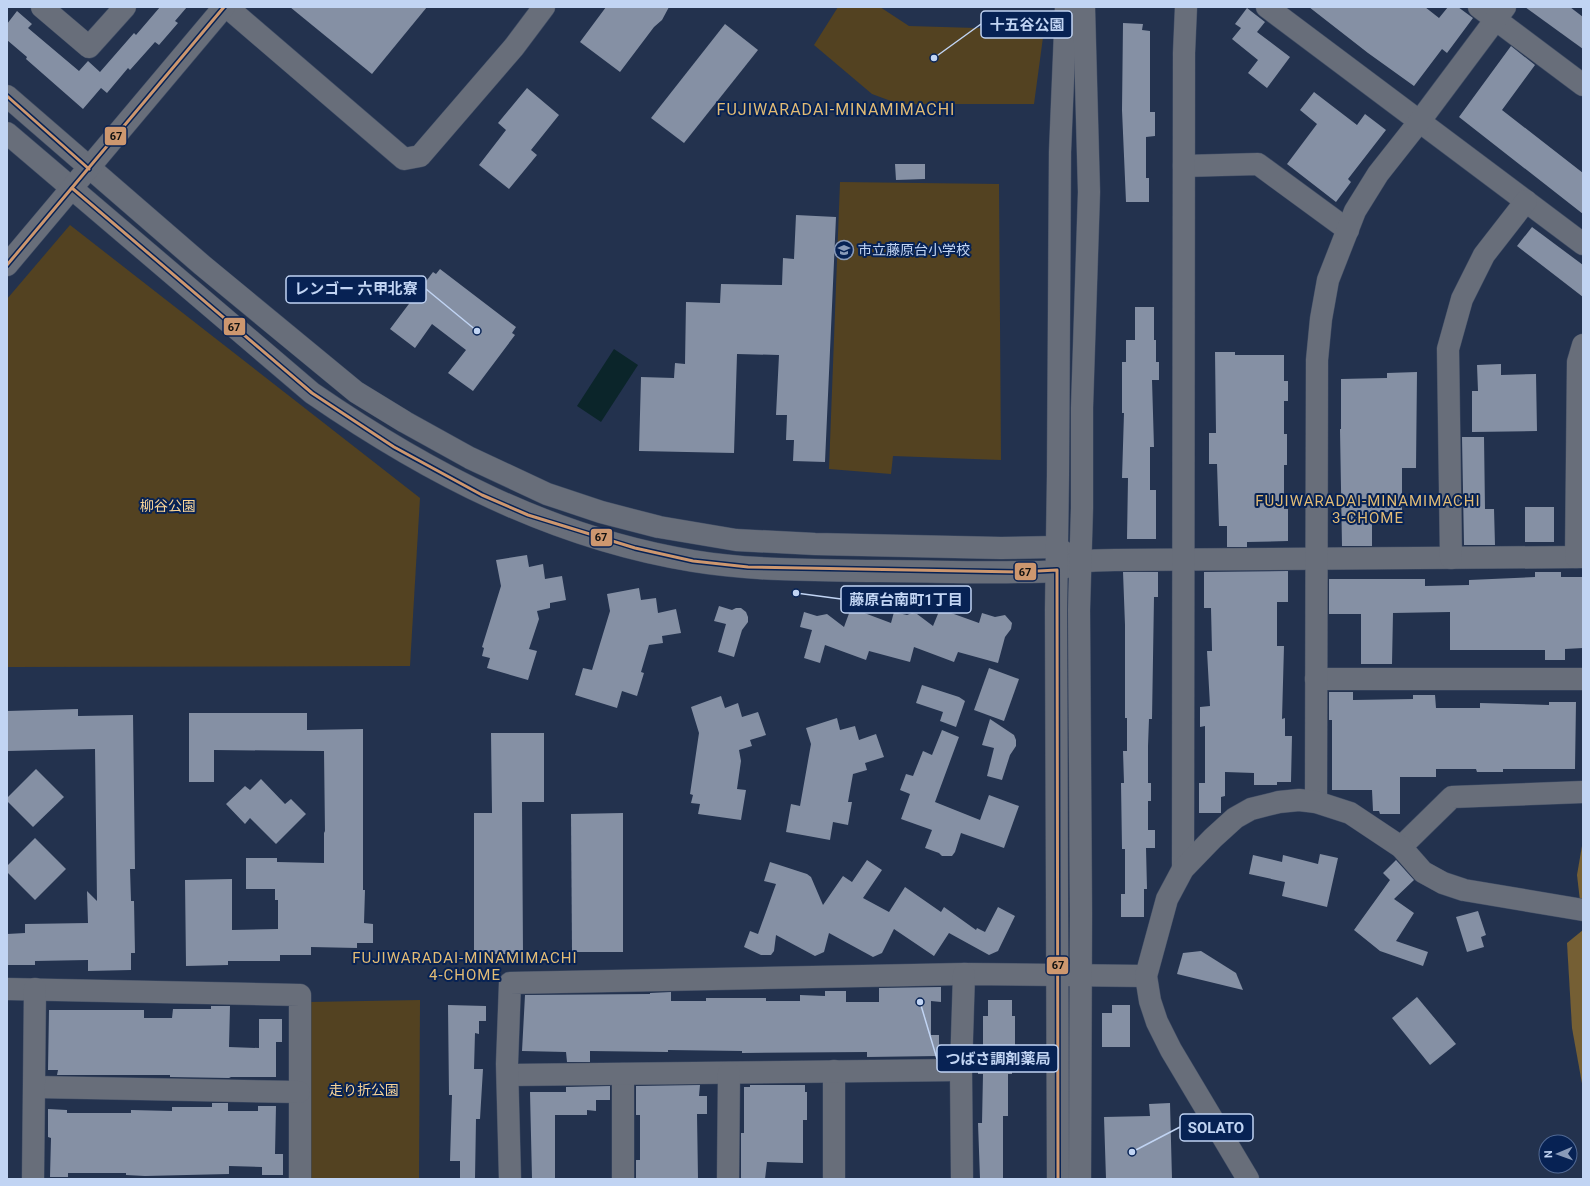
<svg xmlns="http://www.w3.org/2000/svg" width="1590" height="1186" viewBox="0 0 1590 1186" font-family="Roboto,'Noto Sans JP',sans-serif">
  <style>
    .green { fill: #534221 }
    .forest { fill: #755f34 }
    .water { fill: #0b252a }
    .building { fill: #8590a4 }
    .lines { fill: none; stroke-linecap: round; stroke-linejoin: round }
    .minor-casing { stroke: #404d65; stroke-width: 23 }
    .minor { stroke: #686e7a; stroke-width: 22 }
    .bus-1-casing { stroke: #072254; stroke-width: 6 }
    .bus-1 { stroke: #cd976f; stroke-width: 3 }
    .labels { text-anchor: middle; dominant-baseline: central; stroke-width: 4; stroke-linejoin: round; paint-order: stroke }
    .poi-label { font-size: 14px; fill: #c1d4f3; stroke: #072254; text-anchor: start }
    .park-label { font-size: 14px; fill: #f8d497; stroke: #072254 }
    .neighbourhood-label { font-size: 15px; letter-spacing: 1px; fill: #e2bb74; stroke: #072254 }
    .quarter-label { font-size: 16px; letter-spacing: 1px; fill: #e2bb74; stroke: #072254 }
    .leader { fill: none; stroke: #c1d4f3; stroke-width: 1.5 }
    .callout-dot { fill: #c1d4f3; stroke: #072254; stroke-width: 1.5 }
    .callout { fill: #072254; stroke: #c1d4f3; stroke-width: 1.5 }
    .callout-label { font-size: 15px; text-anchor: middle; font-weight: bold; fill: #c1d4f3 }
    .line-badge { stroke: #072254; stroke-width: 1.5 }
    .pale-badge-label { font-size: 11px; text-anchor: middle; font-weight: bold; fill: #111 }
  </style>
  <rect width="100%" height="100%" fill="#23324e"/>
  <g class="green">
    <path d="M838 7H880L909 26 1044 30 1034 104H899L872 94 814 45Z"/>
    <path d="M840 182 999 184 1001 460 893 456 891 474 829 469Z"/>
    <path d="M70 225 420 498 410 666 7 667V299Z"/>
    <path d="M420 1000 419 1179 310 1178 309 1002Z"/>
  </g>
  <g class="forest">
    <path d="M1583 840V927L1577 875Z"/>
    <path d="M1583 930V1089L1572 1028 1567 943Z"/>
  </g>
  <path class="water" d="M614 349 638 365 601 422 577 406Z"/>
  <g class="building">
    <path d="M160 7H187L175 21 178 23 159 45 155 42 130 70 128 68 107 93 101 88 83 109 26 59 27 57 7 40V24L17 11 32 24 28 28 79 71 88 61 100 72 134 33 136 35Z"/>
    <path d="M290 7H427L372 74Z"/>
    <path d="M606 7H669L662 20 654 27 620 72 580 42Z"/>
    <path d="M1309 7H1425L1439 18 1448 7H1458L1473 18 1447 53 1442 49 1414 86 1368 53Z"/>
    <path d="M1525 7H1570L1583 17V49Z"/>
    <path d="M1247 8 1265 22 1257 32 1290 57 1267 88 1248 73 1258 60 1232 39 1241 28 1235 24Z"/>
    <path d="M1123 23 1143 24 1142 30 1150 31V112H1155V136L1146 137V178H1149V202H1126L1122 110Z"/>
    <path d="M725 24 758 50 684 143 651 118Z"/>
    <path d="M1511 46 1535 65 1502 110 1583 173V214L1459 117Z"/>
    <path d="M527 88 559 115 531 150 537 155 509 189 479 165 506 130 498 123Z"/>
    <path d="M1314 92 1357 125 1365 114 1386 130 1348 179 1351 182 1336 202 1287 164 1317 124 1300 110Z"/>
    <path d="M895 164H925V179L896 180Z"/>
    <path d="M796 215 836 217 825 462 793 461 794 440H786L787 415H776L779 355 737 354 734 453 639 451 641 377 674 378 675 363 685 364 686 302 720 303 721 284 782 285 783 258 794 259Z"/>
    <path d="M1532 227 1583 265V297L1517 246Z"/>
    <path d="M440 269 516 327 512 333 515 335 473 391 448 373 466 350 432 324 415 348 390 329 433 272 436 274Z"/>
    <path d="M1135 307H1154V340H1156V362H1159V380H1152L1154 447H1150V490H1156V539H1127L1128 478H1122L1124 413H1122V362H1126V340H1135Z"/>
    <path d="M1215 352H1235V355H1284V381H1288V401H1284V434H1287V465H1284V509H1288V541L1247 542V547H1227V526H1219L1217 464H1209V433H1216Z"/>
    <path d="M1501 364V375L1536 374 1537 431 1472 432V391H1478L1477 365Z"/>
    <path d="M1417 372 1416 468H1402V512H1372V546H1342L1340 429H1341V379L1387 378V373Z"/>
    <path d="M1462 437H1484L1485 509H1494L1495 545H1464Z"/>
    <rect x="1525" y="507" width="29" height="35"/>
    <path d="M527 555 529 567 543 564 545 579 562 576 566 600 550 603V608L537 611 539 619 529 649 537 651 528 680 487 668 490 658 482 656 484 648 482 647 501 586 496 560Z"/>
    <path d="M1288 571V602H1277V646H1284L1282 719 1285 718V736H1292L1291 782H1277V785H1254V773L1225 772V796L1221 797V813H1199V783H1205V726L1200 727V707L1210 706 1207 651H1212L1211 608H1204V572Z"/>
    <path d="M1123 572H1158V597H1154L1152 719H1149L1148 746V783H1151V801H1148V830H1155V848H1146L1147 889H1144V917H1121V894H1125V849H1122L1121 783H1124L1123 751H1127V718H1125V625Z"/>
    <path d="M1535 572H1561V577H1583V648L1565 649V660H1545V650H1450V612L1393 613 1392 664H1361V614H1329V579H1425V586L1469 585V580L1535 577Z"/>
    <path d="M639 588 641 600 656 598 658 613 676 609 681 633 662 636 663 643 649 645 641 672 644 673 637 696 622 691 617 708 575 695 583 668 592 670 610 611 607 594Z"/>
    <path d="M719 606 732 610 736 608H741L746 612 748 617V622L742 630 734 657 718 652 726 624 714 621Z"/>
    <path d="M851 608 891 623 894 612 907 615 912 613 917 614 933 626 940 609 979 623 982 613 995 617 1005 615 1012 623 1011 629 1005 637 998 663 958 652 954 662 914 647 910 662 869 651 866 660 825 645 820 663 804 658 812 630 800 627 804 612 817 616 827 614 844 627Z"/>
    <path d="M989 668 1019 679 1004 721 974 710Z"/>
    <path d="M922 685 959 697 965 701 956 727 940 721 943 712 916 703Z"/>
    <path d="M1329 692H1353V700L1413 699V695H1435L1436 708H1480V703L1549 705V702H1576L1575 769H1503V772H1477L1476 769H1436V777H1400V814H1380L1379 811H1373L1372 790H1332V720H1329Z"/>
    <path d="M721 696 725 708 738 703 742 717 758 712 766 735 750 740 752 746 739 750 741 761 737 789 746 790 741 820 698 814 700 804 691 803 693 795 690 794 699 733 691 707Z"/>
    <path d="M78 709V716L133 715 135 869H130L131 901H134L135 953H131V970L88 971V960L35 961V965H7V934L25 933V924L88 923 87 891 97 901 95 749 7 751V711Z"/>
    <path d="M189 713H307V730L363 729V890H365L364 923 373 924V943H357V948L311 947V955H280V961H228V965L186 966 185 880 232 879V930L278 929V900H275V889H246V858H277V862L324 863V831L325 833 324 751 214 750V782H189Z"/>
    <path d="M837 718 840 730 855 726 859 740 876 734 884 757 865 763 867 770 853 774 848 802H852L848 825 833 822 830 840 786 832 791 804 800 806 811 744 806 728Z"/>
    <path d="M990 719 1014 735 1016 740V746L1010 755 1002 780 987 776 994 748 982 745Z"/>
    <path d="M942 730 959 737 935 802 980 820 989 795 1019 806 1004 848 961 833 955 852 952 856H942L939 853 925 848 932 830 901 819 910 794 900 790 906 774 913 776 923 751 932 755Z"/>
    <path d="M491 733H544V802H522L523 954H474V813H492Z"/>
    <path d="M36 769 64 797 33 827 7 801V798Z"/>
    <path d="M261 779 285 804 291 799 306 814 276 844 250 818 245 824 226 804 245 786 250 790Z"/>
    <path d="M623 813V952H572L571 814Z"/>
    <path d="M35 838 66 869 35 900 7 872V866Z"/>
    <path d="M1320 854 1338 858 1327 907 1282 896 1285 882 1249 874 1253 855 1282 862 1283 855 1318 864Z"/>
    <path d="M867 860 882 870 863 898 889 912 905 887 941 912 944 907 976 930 977 928 985 932 998 907 1015 916 998 951 989 955 949 933 934 956 894 929 882 953 873 957 829 933 824 952 815 956 776 935 774 951 771 955H761L744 947 750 931 758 934 776 884 764 881 770 862 807 874 811 877 823 905 843 876 852 882Z"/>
    <path d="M1396 860 1414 880 1394 899 1414 913 1396 941 1428 952 1423 966 1380 951 1354 930 1390 880 1383 873Z"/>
    <path d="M1478 911 1486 935 1481 937 1484 947 1467 952 1456 917Z"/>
    <path d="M1201 951 1236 973 1243 990 1177 974 1183 953Z"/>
    <path d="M941 987V1002L931 1001V1035H939V1056L867 1057V1052L742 1053V1051L668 1050V1052L590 1051V1062H567L566 1052 522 1051 525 995 650 994V993L671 992V1001H706V998H766V1001H800V995L825 996V991H846V1002H879V988Z"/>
    <path d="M1417 997 1456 1044 1430 1065 1392 1018Z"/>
    <path d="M988 1000H1012V1016H1015V1048H1012V1074H1008V1116H1003V1179H980L978 1123H982L983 1074H978V1052H983V1016H988Z"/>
    <path d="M448 1005 486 1006V1021H479V1034L475 1033 474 1069H483L480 1119H476L475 1179H460V1161H450L452 1095H449Z"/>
    <path d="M1112 1005H1130V1047H1102V1013H1112Z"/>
    <path d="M211 1006H230L229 1047 259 1048V1019H282V1042H276V1077H231L229 1078 170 1077V1075H57L58 1070H48L49 1010H144V1018H172L173 1009H211Z"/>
    <path d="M700 1085 699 1096H707V1114H697L698 1179H636V1160H640V1115H636V1086Z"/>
    <path d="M750 1085H805V1092H807V1120H803V1163L767 1162 765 1179H741V1133H744V1087H750Z"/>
    <path d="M610 1086V1100H596V1111L587 1110V1115H555V1179H532L530 1092H566V1087Z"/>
    <path d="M212 1103H228V1111H258V1106H276L275 1154H283V1175H262V1167L229 1166V1174L145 1176 126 1175V1173H68V1177H50L51 1138 48 1137V1109L67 1110V1113H131V1110L172 1111V1107H212Z"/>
    <path d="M1170 1103 1172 1179H1106L1104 1117 1150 1116 1149 1104Z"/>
  </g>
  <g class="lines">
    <defs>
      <g id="minor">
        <path d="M42 7 89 47 125 7"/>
        <path d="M227 7 404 159 420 156 514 47 544 7"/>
        <path d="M1267 7 1583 244"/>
        <path d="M1479 7 1583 85"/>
        <path d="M7 96 202 265 356 392 405 422 470 458 547 494 601 512 659 527 736 540 815 544 1001 548 1056 547 1080 562"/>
        <path d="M7 133 312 393C428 473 552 538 693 561 754 571 818 570 879 571 926 571 973 573 1019 572 1031 572 1046 573 1057 570 1065 568 1073 563 1081 562 1092 560 1104 560 1115 560L1583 557"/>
        <path d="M1184 166 1258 164 1348 230"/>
        <path d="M7 265 224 7"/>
        <path d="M1576 557 1578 362 1583 345"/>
        <path d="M1451 558 1448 349 1462 299 1484 255 1526 201"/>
        <path d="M1316 679H1583"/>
        <path d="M1316 802 1317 360 1321 319 1328 280 1355 211 1378 174 1419 122 1505 7"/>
        <path d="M1401 847 1452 797 1583 792"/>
        <path d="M1183 869 1184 53 1186 7"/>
        <path d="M7 989 300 995V1179"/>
        <path d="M834 1071V1179"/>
        <path d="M623 1074V1179"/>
        <path d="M508 1075 961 1070"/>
        <path d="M35 1087 299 1092"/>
        <path d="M33 1179 35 989"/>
        <path d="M510 1179 507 1064 510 983 964 974 1146 976"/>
        <path d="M728 1179 729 1073"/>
        <path d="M962 1179 961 1070 964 974"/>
        <path d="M1058 1179 1056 610 1058 475 1060 152 1066 7"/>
        <path d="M1080 1179 1081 914 1079 610 1082 508V408L1089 192 1084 7"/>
        <path d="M1248 1179 1171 1050 1157 1022 1150 1001 1146 976 1167 899 1183 869 1213 838 1235 818 1251 809 1279 802 1299 800 1316 802 1350 813 1401 847 1423 872 1443 883 1464 890 1583 910"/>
      </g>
    </defs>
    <use href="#minor" class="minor-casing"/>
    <use href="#minor" class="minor"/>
    <defs>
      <g id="bus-1">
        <path d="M7 96 89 169"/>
        <path d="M72 188 312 393 394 447 482 495 528 515 635 548 693 561 748 567 1019 572 1057 570 1058 1179"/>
        <path d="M7 265 224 7"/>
      </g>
    </defs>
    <use href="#bus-1" class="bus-1-casing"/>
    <use href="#bus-1" class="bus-1"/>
  </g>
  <defs>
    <symbol id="school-ring" viewBox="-11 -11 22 22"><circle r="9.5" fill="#072254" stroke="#8a9bb9" stroke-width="1.5"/><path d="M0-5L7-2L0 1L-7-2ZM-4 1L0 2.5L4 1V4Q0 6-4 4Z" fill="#8a9bb9"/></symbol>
  </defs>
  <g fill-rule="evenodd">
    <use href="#school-ring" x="833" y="239" width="22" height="22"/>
  </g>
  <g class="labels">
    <g class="poi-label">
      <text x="858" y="250">市立藤原台小学校</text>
    </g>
    <g class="park-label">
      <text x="168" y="506">柳谷公園</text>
      <text x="364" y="1090">走り折公園</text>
    </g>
    <g class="neighbourhood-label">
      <text x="1368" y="501">FUJIWARADAI-MINAMIMACHI<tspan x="1368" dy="17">3-CHOME</tspan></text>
      <text x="465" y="958">FUJIWARADAI-MINAMIMACHI<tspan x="465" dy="17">4-CHOME</tspan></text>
    </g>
    <g class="quarter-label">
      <text x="836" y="109">FUJIWARADAI-MINAMIMACHI</text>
    </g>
  </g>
  <path class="leader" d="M934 58L981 24M477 331L426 289M796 593L841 599M920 1002L937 1059M1132 1152L1180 1127"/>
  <g class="callout-dot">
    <circle cx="934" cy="58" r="4"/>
    <circle cx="477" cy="331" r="4"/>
    <circle cx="796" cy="593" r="4"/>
    <circle cx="920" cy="1002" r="4"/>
    <circle cx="1132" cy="1152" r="4"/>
  </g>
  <g class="callout">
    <rect x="981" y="11" width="91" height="27" rx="4"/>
    <rect x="286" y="276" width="140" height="27" rx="4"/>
    <rect x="841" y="586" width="130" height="27" rx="4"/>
    <rect x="937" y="1045" width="121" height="27" rx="4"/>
    <rect x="1180" y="1114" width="73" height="27" rx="4"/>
  </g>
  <g class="callout-label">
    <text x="1027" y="30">十五谷公園</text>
    <text x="356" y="294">レンゴー 六甲北寮</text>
    <text x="906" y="605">藤原台南町1丁目</text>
    <text x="998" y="1064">つばさ調剤薬局</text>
    <text x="1216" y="1133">SOLATO</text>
  </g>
  <g class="line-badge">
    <rect x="104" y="126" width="23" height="20" rx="4" fill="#cd976f"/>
    <rect x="223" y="317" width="23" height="19" rx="4" fill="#cd976f"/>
    <rect x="590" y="528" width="23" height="19" rx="4" fill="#cd976f"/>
    <rect x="1014" y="562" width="23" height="19" rx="4" fill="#cd976f"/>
    <rect x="1046" y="956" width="23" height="19" rx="4" fill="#cd976f"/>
  </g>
  <g class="pale-badge-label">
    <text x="116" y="140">67</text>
    <text x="234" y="331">67</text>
    <text x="601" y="541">67</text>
    <text x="1025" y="576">67</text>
    <text x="1058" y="969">67</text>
  </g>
  <rect width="1590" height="1186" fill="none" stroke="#c1d4f3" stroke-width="16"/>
  <g transform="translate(1558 1154) rotate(268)"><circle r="19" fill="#072254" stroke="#516994"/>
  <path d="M0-3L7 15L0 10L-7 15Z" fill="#8a9bb9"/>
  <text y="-6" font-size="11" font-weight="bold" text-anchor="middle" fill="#c1d4f3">N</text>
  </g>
</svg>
